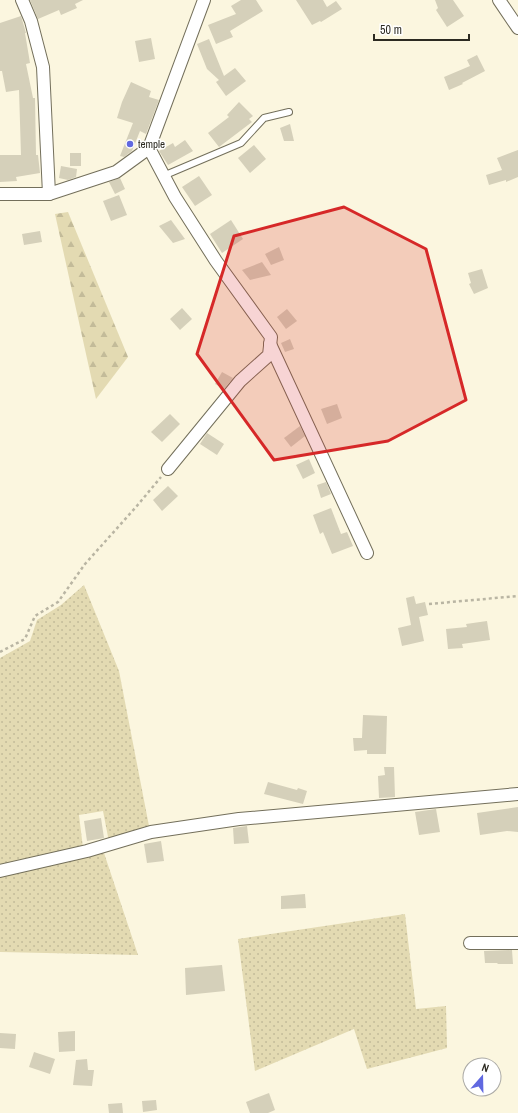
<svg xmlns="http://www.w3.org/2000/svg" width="518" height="1113" viewBox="0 0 518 1113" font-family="'Archivo Narrow',sans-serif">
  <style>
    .grass { fill: url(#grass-dots) }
    .forest { fill: url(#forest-firs) }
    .building { fill: #d5d0ba }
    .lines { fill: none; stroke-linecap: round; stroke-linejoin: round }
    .service-casing { stroke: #736f5b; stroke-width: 8 }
    .minor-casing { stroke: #736f5b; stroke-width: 14 }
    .path { stroke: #b9b5a3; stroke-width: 2.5; stroke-dasharray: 3 3; stroke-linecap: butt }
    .service { stroke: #fff; stroke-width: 6 }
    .minor { stroke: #fff; stroke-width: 12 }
    .marked { fill: #d62828; fill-opacity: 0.2; stroke: #d62828; stroke-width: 3; stroke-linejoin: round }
    .poi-dot { fill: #6068e0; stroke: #fff; stroke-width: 1.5 }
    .labels { text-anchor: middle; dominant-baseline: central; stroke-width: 3; stroke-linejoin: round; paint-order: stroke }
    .poi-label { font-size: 11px; fill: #2c2a21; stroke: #fff; text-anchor: start }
  </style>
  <defs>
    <pattern id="grass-dots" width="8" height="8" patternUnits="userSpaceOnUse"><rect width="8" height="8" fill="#e3dab2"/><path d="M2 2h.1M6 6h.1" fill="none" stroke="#c3bb99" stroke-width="1.8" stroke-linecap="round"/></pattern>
    <pattern id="forest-firs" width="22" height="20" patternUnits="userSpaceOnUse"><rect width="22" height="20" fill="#e3dab2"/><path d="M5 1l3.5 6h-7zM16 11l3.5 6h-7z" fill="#c3bb99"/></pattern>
  </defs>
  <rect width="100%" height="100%" fill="#fbf6df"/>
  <g class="grass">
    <path d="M84 585 119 671 149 826 109 842 103 811 79 815 83 848 0 869V658L30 641 37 620 61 605Z"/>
    <path d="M103 850 138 955 0 952V873Z"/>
    <path d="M405 914 416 1009 446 1006 447 1048 367 1069 354 1029 255 1071 238 939Z"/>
  </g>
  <path class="forest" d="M68 212 128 357 96 399 55 214Z"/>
  <g class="building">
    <path d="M30 0H83L75 4 77 8 61 15 59 10 38 19Z"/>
    <path d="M241 0H256L263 11 230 31 233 37 216 44 208 25 236 14 231 6Z"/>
    <path d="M296 0H323L327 7 336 1 342 9 321 22 320 21 312 25Z"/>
    <path d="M435 0H453L464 16 447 27 436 10 438 8Z"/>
    <path d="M21 16 26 33H25L30 63 26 64 33 98H35L36 155H38L40 173 16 177 17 181 0 182V155H21L19 90 6 92 2 71H0V23Z"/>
    <path d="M151 38 155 59 139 62 135 41Z"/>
    <path d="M209 39 224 76 235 68 246 81 226 96 216 82 219 80 207 69 197 44Z"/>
    <path d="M477 55 485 71 462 83 463 84 449 90 444 77 470 66 467 60Z"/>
    <path d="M131 82 151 91 149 97 159 100 146 134 140 131 132 151 124 157 120 156 133 123 117 118 122 102Z"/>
    <path d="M239 102 253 116 249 119 252 122 219 147 208 133 229 117 227 115Z"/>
    <path d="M290 124 294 141H284L280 128Z"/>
    <path d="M185 140 193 151 168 165 159 151 173 143 175 147Z"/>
    <path d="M254 145 266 159 250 173 238 158Z"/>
    <path d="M518 150V177L506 182V180L489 185 486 175 502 170 497 158Z"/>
    <rect x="70" y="153" width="11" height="13"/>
    <path d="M61 166 77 169 76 177 68 180 59 178Z"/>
    <path d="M199 176 212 195 195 206 182 187Z"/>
    <path d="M120 178 125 189 115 194 109 182Z"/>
    <path d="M119 195 127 215 111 221 103 201Z"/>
    <path d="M171 220 185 239 173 243 159 226Z"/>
    <path d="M231 220 243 239 222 253 210 234Z"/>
    <path d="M40 231 42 242 24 245 22 234Z"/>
    <path d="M279 247 284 260 271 265 265 254Z"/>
    <path d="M262 262 271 275 250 280 242 270Z"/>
    <path d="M482 269 488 288 474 294 469 284 471 283 468 273Z"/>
    <path d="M182 308 192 319 180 330 170 319Z"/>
    <path d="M287 309 297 321 286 329 277 317Z"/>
    <path d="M290 339 294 349 285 352 281 343Z"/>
    <path d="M222 372 233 378 224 389 215 384Z"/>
    <path d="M337 404 342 418 327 424 321 409Z"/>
    <path d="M170 414 180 424 162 442 151 432Z"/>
    <path d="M300 426 305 436 291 447 284 438Z"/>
    <path d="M207 433 224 444 217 455 200 444Z"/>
    <path d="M309 459 315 473 303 479 296 465Z"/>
    <path d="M326 482 331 494 321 498 317 485Z"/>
    <path d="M168 486 178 496 162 511 153 500Z"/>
    <path d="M331 508 341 534 347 532 353 546 332 554 323 532 320 534 313 515Z"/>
    <path d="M414 596 416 604 425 602 428 615 419 617 424 641 402 646 398 628 411 625 406 598Z"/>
    <path d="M487 621 490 640 462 644 463 648 448 649 446 629 467 627 466 624Z"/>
    <path d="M363 715 387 716 386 754H367V750L354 751 353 738H362Z"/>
    <path d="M384 767H394L395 797 379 798 378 776 385 775Z"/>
    <path d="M268 782 297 790 298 788 307 791 303 804 264 794Z"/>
    <path d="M518 807V832L507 831 480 835 477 813Z"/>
    <path d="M436 809 440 832 419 835 415 812Z"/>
    <path d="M101 818 104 838 87 841 84 821Z"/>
    <path d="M247 826 249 843 234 844 233 828Z"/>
    <path d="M161 841 164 861 147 863 144 844Z"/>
    <path d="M305 894 306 908 281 909V896Z"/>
    <path d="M512 950 513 964H498L497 963H485L484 951Z"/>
    <path d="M222 965 225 991 186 995 185 968Z"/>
    <path d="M75 1031V1051L59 1052 58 1032Z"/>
    <path d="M0 1033 16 1034 15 1049 0 1048Z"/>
    <path d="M34 1052 55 1059 50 1074 29 1067Z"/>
    <path d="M87 1059 88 1070H94L92 1086 73 1085 76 1060Z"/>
    <path d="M269 1093 275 1110 268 1113H250L246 1102Z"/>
    <path d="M156 1100 157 1110 143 1112 142 1101Z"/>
    <path d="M122 1103 123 1113H109L108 1104Z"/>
  </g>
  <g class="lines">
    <defs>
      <path id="service" d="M163 176 241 143 264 118 289 112"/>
      <g id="minor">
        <path d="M22 0 31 21 43 67 49 194"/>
        <path d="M499 0 518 28"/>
        <path d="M149 148 175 197 216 261 271 337 269 355 240 381 168 469"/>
        <path d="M0 194H49L116 172 149 148 204 0"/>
        <path d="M270 344 367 553"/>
        <path d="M0 871 87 851 151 832 239 819 518 794"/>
        <path d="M470 943H518"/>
      </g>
    </defs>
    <use href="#service" class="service-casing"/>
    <use href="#minor" class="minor-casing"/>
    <g class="path">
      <path d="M429 604 518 596"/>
      <path d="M0 652 25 639 35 616 58 602 85 564 136 507 161 477"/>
    </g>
    <use href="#service" class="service"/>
    <use href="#minor" class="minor"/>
  </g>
  <path class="marked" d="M344 207 426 249 466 400 388 441 274 460 197 354 234 236Z"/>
  <circle class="poi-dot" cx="130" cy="144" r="4"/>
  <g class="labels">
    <g class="poi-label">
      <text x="138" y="144">temple</text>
    </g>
  </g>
  <g transform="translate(482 1077) rotate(20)"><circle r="19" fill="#ffffff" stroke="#abaaa6"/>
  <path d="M0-3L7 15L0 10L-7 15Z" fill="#6068e0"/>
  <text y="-6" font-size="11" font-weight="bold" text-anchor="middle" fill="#2c2a21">N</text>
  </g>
  <path d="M374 34v6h95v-6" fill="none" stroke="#2c2a21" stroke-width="2"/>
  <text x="380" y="34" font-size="12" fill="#2c2a21" stroke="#ffffff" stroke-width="3" paint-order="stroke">50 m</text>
</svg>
